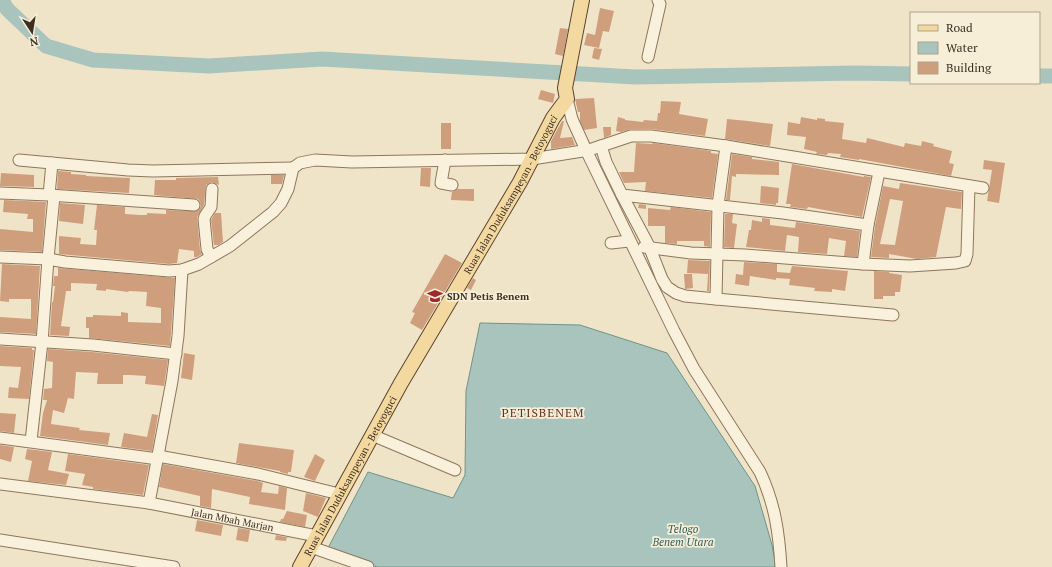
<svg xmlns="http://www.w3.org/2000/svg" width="1052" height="567" viewBox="0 0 1052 567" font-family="'PT Serif',serif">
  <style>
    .water { fill: #a9c4bc; stroke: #6f938a }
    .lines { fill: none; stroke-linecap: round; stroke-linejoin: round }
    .river { stroke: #a9c4bc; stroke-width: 15 }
    .building { fill: #cf9f7d; fill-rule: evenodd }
    .minor-casing { stroke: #8d765c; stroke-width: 13 }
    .major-casing { stroke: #5b4430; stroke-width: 16 }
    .minor { stroke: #faf1dc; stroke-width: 11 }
    .major { stroke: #f3d9a0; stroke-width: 14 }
    .labels { text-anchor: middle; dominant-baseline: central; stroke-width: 3.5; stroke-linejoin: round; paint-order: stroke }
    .street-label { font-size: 10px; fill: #3d2e20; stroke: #f7eed8 }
    .poi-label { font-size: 10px; font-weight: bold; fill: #3d2e20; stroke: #f7eed8; text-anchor: start }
    .water-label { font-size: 11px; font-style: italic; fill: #2f5d5a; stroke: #f7eed8 }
    .quarter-label { font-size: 12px; letter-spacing: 1px; fill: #6b2e1e; stroke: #f7eed8 }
  </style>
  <rect width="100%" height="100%" fill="#f0e4c8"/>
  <path class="water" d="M480 323 580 325 667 353 755 486 772 545 776 567H377L328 548 368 472 453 498 465 475 466 391Z"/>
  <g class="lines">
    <g class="river">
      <path d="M2 0 7 9 46 46 93 60 209 66 322 59 635 77 855 73 911 74"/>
      <path d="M1039 76H1052"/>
    </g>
  </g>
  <g class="building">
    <path d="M600 8 614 11 609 32 603 31 599 48 584 45 587 33 595 35Z"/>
    <path d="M560 28 568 29 563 56 555 54Z"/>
    <path d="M594 48 602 49 599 60 592 58Z"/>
    <path d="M541 90 555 94 553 103 538 99Z"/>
    <path d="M594 98 597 128 584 130 580 121V112H578L575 99Z"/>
    <path d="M661 101 681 102 679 114 708 119 705 136 651 129H631L621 132 616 131 618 117 625 119V120L643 122 644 120 657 121 658 113H660Z"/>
    <path d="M801 117 817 120V118L825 119V121L844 123 842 139 866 143 867 138 904 147 905 143 921 146 922 141 934 144 933 146 952 151 949 163 954 164 951 176 859 159V160L840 157 841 154 828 153 827 155 816 154 817 152 804 149 806 137 787 135 788 122 800 124Z"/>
    <path d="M727 119 748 121 773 124 770 146 725 139Z"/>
    <path d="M562 121H564L560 138 572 137 575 145 551 149V141Z"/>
    <rect x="441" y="123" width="10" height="26"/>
    <path d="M603 127H611V135L604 138Z"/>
    <path d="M636 143 652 144 653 143 711 151V153L718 154 712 198 645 191 646 182 624 183 619 172H634Z"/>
    <path d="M732 154 752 157V159L779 162V175L736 174V177L732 176 730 200H726Z"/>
    <path d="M984 160 1005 163 999 203 987 201 992 170 983 169Z"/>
    <path d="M792 164 864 177V176L871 177 862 217 808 207 807 209 790 207 791 204H786Z"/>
    <path d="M421 168H431L430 187 420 186Z"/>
    <path d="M58 171 71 172V174L86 175V176L130 178 129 193 57 189Z"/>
    <path d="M1 173 34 175V187L0 186Z"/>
    <path d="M271 175H284L282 184H271Z"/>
    <path d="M218 177 219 185 212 182 206 185 204 205 197 217 200 250 202 254 197 257H194V251L179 249 177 263 169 264 59 254V236L81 238 80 244 96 245 97 230H94L97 205 125 207V214L140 215H147V213L166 214V210L197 211 201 206 200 202 198 199 154 195 155 180H176V178Z"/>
    <path d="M900 183 962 192 961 209 946 207 936 257 917 259 889 254V258L871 257 875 226 883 186 899 189ZM890 199 903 201 895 245 880 244Z"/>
    <path d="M761 186 779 188 778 203H776V205L760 203Z"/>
    <path d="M458 189H474V201L451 200 452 192Z"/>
    <path d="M4 200 46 202 42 252 0 250V229L33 232V219H27L28 214 3 212Z"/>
    <path d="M60 203 85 205 83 224 59 221Z"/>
    <path d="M639 204 646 205V209L638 208Z"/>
    <path d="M671 207 711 212 710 247 704 246V241H677V244L665 243V226H648V208L670 210Z"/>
    <path d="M215 213H221L223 242 218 245H214L211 220Z"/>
    <path d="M725 214H733L732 223 737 224 734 248 724 247Z"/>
    <path d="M762 218 770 219V225L795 228 796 222 860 231 857 257 844 256 846 241 829 238 827 254 798 252 799 237 787 235 785 251 746 247 749 230H751L752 220 762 222Z"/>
    <path d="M445 254 462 263 422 330 410 323 415 313 412 312Z"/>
    <path d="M688 260 710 261 709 291H707L708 274 687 273Z"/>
    <path d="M744 262 777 264V272L790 273 792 266 848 271 845 291 832 289V292L814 291 815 288 789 285 790 279 776 278V280L750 276 749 286 735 284 736 274 743 275Z"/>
    <path d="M2 264 40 266 36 334 0 332V317L31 319V299H9V302L0 301Z"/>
    <path d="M58 268 175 278 170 346 89 338V328H86V317H93V315L121 316V312L128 313V322L161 323V308L146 306 147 292 129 291 128 292 106 289V291L96 290 97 284 71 283V291H66L61 326 70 327 69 336 50 335 52 302H53L55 286H53L54 276H58Z"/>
    <path d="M874 271 889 272V273L902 275 900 292H895V296H883V299H874Z"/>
    <path d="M684 274H692L693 288 685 289Z"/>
    <path d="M473 278 476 280 471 290 467 288Z"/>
    <path d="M0 346 32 348V350H34L29 399 8 398 9 387 18 388 21 367 0 366Z"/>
    <path d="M48 349 92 352 168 360 164 386 145 384 146 376 130 375H123V384H97L98 373 76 372 74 399 68 398 64 413 53 410 51 424 80 428 79 430 110 433 108 445 40 436 43 413 47 400H43L44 389 52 388 53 362 47 361Z"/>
    <path d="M184 353 195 355 192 380 181 378Z"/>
    <path d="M0 413 16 414 14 433 0 431Z"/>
    <path d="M152 414 158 415 152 451 121 447 124 433 147 437Z"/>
    <path d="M239 443 294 450 291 472H288V474L280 472V471L236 463Z"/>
    <path d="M0 445 14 447 11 462 0 459Z"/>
    <path d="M27 449 52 452 48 470 69 474 66 485 28 481 32 461 25 459Z"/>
    <path d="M68 454 149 465 143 495 93 489V487L82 485 85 474 65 471Z"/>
    <path d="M315 454 325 460 315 481 304 477Z"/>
    <path d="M163 464 258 481 263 483 261 492 278 494 279 486 287 488 285 510 249 504 250 497 212 489 211 508 200 506V496L159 487Z"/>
    <path d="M306 493 326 498 318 517 303 511Z"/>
    <path d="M287 511 307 515 305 527 280 522 281 519H283Z"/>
    <path d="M197 520 223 525 221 536 195 531Z"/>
    <path d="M238 528 250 530 248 542 236 540Z"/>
    <path d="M276 535 295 539 287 537 286 541 275 540Z"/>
  </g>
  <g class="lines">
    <defs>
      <g id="minor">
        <path d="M648 57 660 4 658 0"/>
        <path d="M567 99 572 119 586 150 674 331 694 369 760 472C775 504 779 533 781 567"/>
        <path d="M601 146 606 162 622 195 783 213 868 225"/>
        <path d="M19 160 128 170 153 171 293 168"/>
        <path d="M445 160 441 183 452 185"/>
        <path d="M0 193 49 195 52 163"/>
        <path d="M49 195 194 205"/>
        <path d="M622 195 649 246 662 279 667 287 676 293 685 296 716 299 893 315"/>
        <path d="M611 243 629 241"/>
        <path d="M644 247 691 253 745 255 863 264 868 225 879 172"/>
        <path d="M0 257 48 259 65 262 146 269 169 271 182 270 199 264 230 246 273 212 281 203 288 189 293 168 300 163 315 160 352 162 532 159 589 150 631 136H651L726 146 983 188"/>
        <path d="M211 257 207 249 204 219 205 216 211 207 212 189"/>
        <path d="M863 264 910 266 956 263 965 261 967 254 969 186"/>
        <path d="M716 299 718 205 726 146"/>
        <path d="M0 339 93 345 176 354"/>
        <path d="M372 435 455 470"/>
        <path d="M0 438 158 459"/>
        <path d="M31 441 42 342 48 259 54 196"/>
        <path d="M158 456 258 474 339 494"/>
        <path d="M0 484 149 503 172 381 178 336 182 270"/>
        <path id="s1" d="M149 503 317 536"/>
        <path d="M0 540 174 567"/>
        <path d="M311 547 368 567"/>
      </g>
      <g id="major">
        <path id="s2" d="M300 567 401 383 520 182 553 118 567 99 565 88 582 0"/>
      </g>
    </defs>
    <use href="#minor" class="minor-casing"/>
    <use href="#major" class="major-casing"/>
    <use href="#minor" class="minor"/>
    <use href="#major" class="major"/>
  </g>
  <defs>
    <symbol id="school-bare" viewBox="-9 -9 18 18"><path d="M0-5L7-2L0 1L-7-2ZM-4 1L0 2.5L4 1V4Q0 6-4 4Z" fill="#9e2a2b" stroke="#f7eed8" stroke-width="2.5" paint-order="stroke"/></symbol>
  </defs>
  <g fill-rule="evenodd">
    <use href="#school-bare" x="424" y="285" width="22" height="22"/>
  </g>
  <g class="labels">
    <g class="street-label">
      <text stroke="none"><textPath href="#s2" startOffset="428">Ruas Jalan Duduksampeyan - Betoyoguci</textPath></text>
      <text stroke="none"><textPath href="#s2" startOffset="104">Ruas Jalan Duduksampeyan - Betoyoguci</textPath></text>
      <text stroke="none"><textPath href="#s1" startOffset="85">Jalan Mbah Marjan</textPath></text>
    </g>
    <g class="poi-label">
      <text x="447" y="296">SDN Petis Benem</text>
    </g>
    <g class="water-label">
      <text x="683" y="529">Telogo<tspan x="683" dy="13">Benem Utara</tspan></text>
    </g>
    <g class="quarter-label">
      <text x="543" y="412">PETISBENEM</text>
    </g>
  </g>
  <rect x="910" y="12" width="130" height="72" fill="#f7eed8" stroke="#ada18e"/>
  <rect x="918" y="25" width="20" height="6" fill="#f3d9a0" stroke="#ada18e"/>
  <text x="946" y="32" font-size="12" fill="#3d2e20">Road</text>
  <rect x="918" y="42" width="20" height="12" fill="#a9c4bc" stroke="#ada18e"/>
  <text x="946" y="52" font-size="12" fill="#3d2e20">Water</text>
  <rect x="918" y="62" width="20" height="12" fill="#cf9f7d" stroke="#ada18e"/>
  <text x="946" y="72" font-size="12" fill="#3d2e20">Building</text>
  <g transform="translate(32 32) rotate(168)" stroke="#f7eed8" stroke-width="3" paint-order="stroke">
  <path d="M0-3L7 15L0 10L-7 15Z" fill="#3d2e20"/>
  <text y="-6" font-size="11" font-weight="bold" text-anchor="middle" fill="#3d2e20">N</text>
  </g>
</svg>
